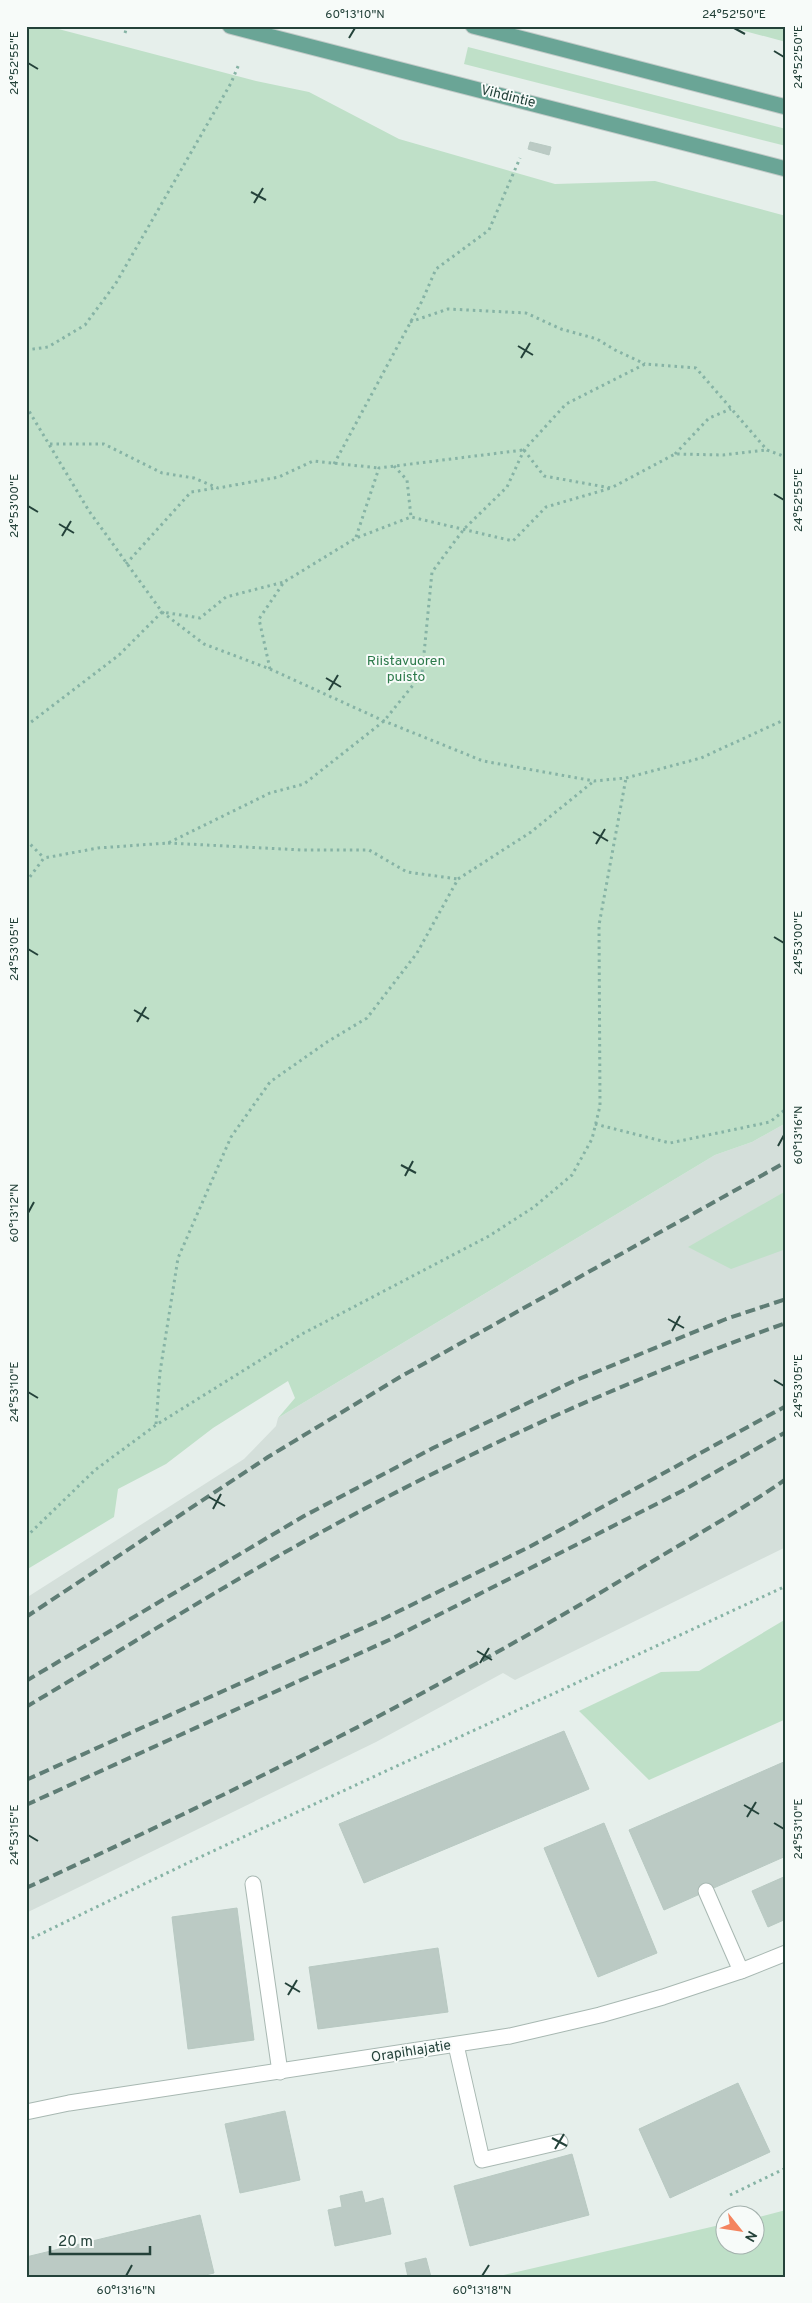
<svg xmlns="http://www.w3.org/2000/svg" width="812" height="2303" viewBox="0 0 812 2303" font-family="Overpass,sans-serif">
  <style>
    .built { fill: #d4dfda }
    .green { fill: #bfe0c8 }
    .building { fill: #bbcac4; stroke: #b8c9c2 }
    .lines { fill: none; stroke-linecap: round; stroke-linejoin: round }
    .service-casing { stroke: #a8b8b2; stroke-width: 17 }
    .minor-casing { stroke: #a8b8b2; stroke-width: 17 }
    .primary-casing { stroke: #c2cac8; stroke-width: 17 }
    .path { stroke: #86b3a5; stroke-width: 3; stroke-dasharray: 2.5 4; stroke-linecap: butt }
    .service { stroke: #fff; stroke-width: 15 }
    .minor { stroke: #fff; stroke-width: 15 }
    .primary { stroke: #6aa596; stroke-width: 15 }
    .rail { stroke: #5f7d75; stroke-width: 4; stroke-dasharray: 10 5; stroke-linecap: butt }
    .ticks { fill: none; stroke: #24423a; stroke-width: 2 }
    .labels { text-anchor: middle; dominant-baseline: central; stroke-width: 4; stroke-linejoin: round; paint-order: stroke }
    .street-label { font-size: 14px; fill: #24423a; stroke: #f7fbf9 }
    .park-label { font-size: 14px; fill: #2d7a4b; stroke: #f7fbf9 }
    .neatline { fill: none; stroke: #24423a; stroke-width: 2 }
    .ticks-label { font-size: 12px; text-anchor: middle; fill: #24423a }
  </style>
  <rect width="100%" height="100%" fill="#e6efeb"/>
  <path class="built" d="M786 1123V1547L515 1680 503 1673 376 1742 26 1913V1598L244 1459 276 1426 278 1418 715 1155 752 1142Z"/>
  <g class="green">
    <path d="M26 26H47L256 81 309 92 399 139 555 184 655 181 786 216V1123L752 1142 715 1155 278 1418 295 1398 288 1381 213 1428 166 1464 118 1489 114 1517 26 1570Z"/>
    <path d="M726 26H786V42Z"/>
    <path d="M468 47 786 129V146L464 64Z"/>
    <path d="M786 1191V1249L731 1269 688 1247Z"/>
    <path d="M786 1619V1719L649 1780 579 1711 661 1672 699 1671Z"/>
    <path d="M786 2210V2277H495L724 2224V2246H754L755 2218Z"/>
  </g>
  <g class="building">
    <path d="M530 142 551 147 549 155 528 149Z"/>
    <path d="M564 1731 589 1789 364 1883 339 1824Z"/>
    <path d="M786 1761V1856L664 1910 629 1830Z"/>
    <path d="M604 1823 657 1953 598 1977 544 1848Z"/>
    <path d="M786 1876V1919L768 1927 752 1891Z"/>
    <path d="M237 1908 254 2040 188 2049 172 1917Z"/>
    <path d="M438 1948 448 2012 318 2029 309 1967Z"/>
    <path d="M738 2083 770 2152 670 2198 639 2129Z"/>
    <path d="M285 2111 300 2180 240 2193 225 2124Z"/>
    <path d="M572 2154 589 2215 470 2246 454 2186Z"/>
    <path d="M362 2191 365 2203 383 2198 391 2234 335 2246 328 2210 342 2207 340 2196Z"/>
    <path d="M200 2215 214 2273 197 2277H26V2257Z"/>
    <path d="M426 2258 431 2277H408L405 2263Z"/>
  </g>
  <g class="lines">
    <defs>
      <g id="service">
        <path d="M253 1884 280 2072"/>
        <path d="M706 1891 741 1971"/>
        <path d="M456 2045 482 2160 560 2142"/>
      </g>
      <path id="minor" d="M26 2112 69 2103 510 2036 600 2015 663 1997 741 1971 786 1953"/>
      <g id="primary">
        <path d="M230 26 786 169"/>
        <path d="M473 26 786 107"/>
      </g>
    </defs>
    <use href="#service" class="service-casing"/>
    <use href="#minor" class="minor-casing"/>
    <use href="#primary" class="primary-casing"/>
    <g class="path">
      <path d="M125 33 127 26"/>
      <path d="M410 322 448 309 526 313 561 329 597 339 615 350 645 364"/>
      <path d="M26 350 48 347 85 325 116 283 231 83 239 64"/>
      <path d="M26 406 89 511 162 612 204 644 270 669 384 721 483 761 594 781 626 778 701 758 786 719"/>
      <path d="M50 444H104L162 473 194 478 218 488 279 477 313 461 379 468"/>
      <path d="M524 450 544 476 611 488 675 454 723 455 766 450"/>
      <path d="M675 454 709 418 731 409"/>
      <path d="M334 464 422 301 436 269 489 230 520 158"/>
      <path d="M394 466 407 480 411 517"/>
      <path d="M356 537 379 468 523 450"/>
      <path d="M126 564 191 492 216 488"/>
      <path d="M270 669 259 619 284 582 356 538 411 517 513 541 546 507 611 488"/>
      <path d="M26 726 119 655 162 612 200 618 226 597 284 582"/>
      <path d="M26 840 44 858"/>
      <path d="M168 843 302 850H369L407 872 458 879"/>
      <path d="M26 882 44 858 98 848 168 843 270 793 304 784 384 721 422 674 432 572 464 529 507 487 524 450 566 404 645 364 696 368 767 450 786 457"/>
      <path d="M595 1124 670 1143 770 1122 786 1109"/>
      <path d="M156 1424 160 1372 178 1258 231 1137 270 1082 327 1042 367 1018 417 953 458 879 531 832 594 781"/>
      <path d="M26 1537 95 1470 156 1425 302 1334 489 1236 534 1207 572 1175 592 1139 600 1106 599 925 626 778"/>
      <path d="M26 1941 198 1858 786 1586"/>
      <path d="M730 2195 786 2168"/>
    </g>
    <use href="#service" class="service"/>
    <use href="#minor" class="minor"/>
    <use href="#primary" class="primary"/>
    <g class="rail">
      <path d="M26 1617 268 1457 400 1377 786 1162"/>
      <path d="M26 1681 304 1516 433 1448 574 1381 726 1319 786 1299"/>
      <path d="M26 1707C122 1650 216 1590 314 1536 465 1453 623 1381 786 1323"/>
      <path d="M26 1780 385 1618 531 1546 786 1406"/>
      <path d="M26 1805 389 1640 682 1491 786 1432"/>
      <path d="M26 1888C235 1792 441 1690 638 1570 687 1540 739 1512 786 1479"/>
    </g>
  </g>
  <path class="ticks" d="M734 28 745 34M349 38 355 28M774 51 784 57M28 63 38 69M251 192 266 200M254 203 263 188M518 346 533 355M521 358 530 343M774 494 784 500M28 506 38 512M59 524 74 533M62 536 71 521M326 678 341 687M329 690 338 675M593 832 608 841M596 844 605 829M774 937 784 943M28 949 38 955M134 1010 149 1019M137 1022 146 1007M778 1146 784 1135M401 1165 416 1173M405 1176 413 1161M28 1213 34 1202M668 1319 684 1328M672 1331 680 1316M774 1380 784 1386M28 1392 38 1398M209 1497 225 1506M213 1509 221 1494M477 1651 492 1660M480 1663 489 1648M744 1805 759 1814M747 1817 756 1802M774 1823 784 1829M28 1835 38 1841M285 1983 300 1992M288 1995 297 1980M552 2138 567 2146M555 2149 564 2134M126 2276 132 2265M482 2276 489 2265"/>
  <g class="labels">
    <g class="street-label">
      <text transform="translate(508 97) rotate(14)">Vihdintie</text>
      <text transform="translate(411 2052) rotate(-9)">Orapihlajatie</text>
    </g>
    <g class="park-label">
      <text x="406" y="661">Riistavuoren<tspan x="406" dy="16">puisto</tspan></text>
    </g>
  </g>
  <rect width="812" height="2303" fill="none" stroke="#f7fbf9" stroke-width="55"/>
  <g transform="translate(740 2230) rotate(120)"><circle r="24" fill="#f7fbf9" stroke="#a3b1ad"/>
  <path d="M0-4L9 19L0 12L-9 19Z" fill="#f4845f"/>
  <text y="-8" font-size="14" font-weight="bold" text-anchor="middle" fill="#24423a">N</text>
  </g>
  <path d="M50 2246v8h100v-8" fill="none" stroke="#24423a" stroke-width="2.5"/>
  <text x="58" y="2246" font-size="15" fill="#24423a" stroke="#f7fbf9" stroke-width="4" paint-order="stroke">20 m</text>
  <rect x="28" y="28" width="756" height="2248" class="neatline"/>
  <g class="ticks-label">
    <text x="355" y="18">60°13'10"N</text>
    <text x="734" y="18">24°52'50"E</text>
    <text transform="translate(798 57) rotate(-90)" y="4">24°52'50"E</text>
    <text transform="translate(14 63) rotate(-90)" y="4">24°52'55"E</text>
    <text transform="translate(798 500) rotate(-90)" y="4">24°52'55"E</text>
    <text transform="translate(14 506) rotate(-90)" y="4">24°53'00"E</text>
    <text transform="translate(798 943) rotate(-90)" y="4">24°53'00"E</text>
    <text transform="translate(14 949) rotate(-90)" y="4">24°53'05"E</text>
    <text transform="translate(798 1135) rotate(-90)" y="4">60°13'16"N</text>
    <text transform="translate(14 1213) rotate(-90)" y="4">60°13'12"N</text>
    <text transform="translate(798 1386) rotate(-90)" y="4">24°53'05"E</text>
    <text transform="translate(14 1392) rotate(-90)" y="4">24°53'10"E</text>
    <text transform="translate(798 1829) rotate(-90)" y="4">24°53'10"E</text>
    <text transform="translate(14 1835) rotate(-90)" y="4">24°53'15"E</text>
    <text x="126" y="2294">60°13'16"N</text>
    <text x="482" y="2294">60°13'18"N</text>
  </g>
</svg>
